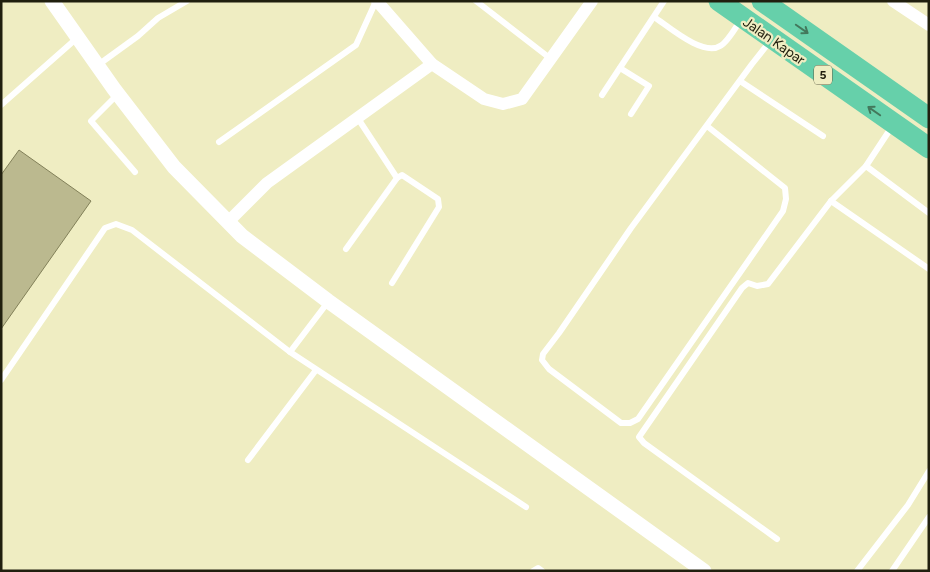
<svg xmlns="http://www.w3.org/2000/svg" width="930" height="572" viewBox="0 0 930 572" font-family="Figtree,sans-serif">
  <style>
    .building { fill: #bbb98f; stroke: #828059 }
    .lines { fill: none; stroke-linecap: round; stroke-linejoin: round }
    .service { stroke: #fff; stroke-width: 6 }
    .minor { stroke: #fff; stroke-width: 12 }
    .tertiary { stroke: #fff; stroke-width: 15 }
    .trunk { stroke: #66d0aa; stroke-width: 21 }
    .oneway { stroke: #43785c }
    .labels { text-anchor: middle; dominant-baseline: central; stroke-width: 4.5; stroke-linejoin: round; paint-order: stroke }
    .shield { fill: #efedc2; stroke: #5e5d44; stroke-width: 1 }
    .shield-label { font-size: 12px; font-weight: bold; fill: #201f0e }
    .street-label { font-size: 14px; fill: #201f0e; stroke: #efedc2 }
  </style>
  <rect width="100%" height="100%" fill="#efedc2"/>
  <path class="building" d="M19 150 91 201 1 329V175Z"/>
  <g class="lines">
    <g class="service">
      <path d="M476 1 551 59"/>
      <path d="M654 17C668 26 703 57 720 46 727 43 736 27 740 21"/>
      <path d="M98 65 138 36 158 18 187 1"/>
      <path d="M620 68 649 86 631 114"/>
      <path d="M740 81 823 136"/>
      <path d="M118 94 91 121 135 172"/>
      <path d="M602 95 664 1"/>
      <path d="M1 105 77 38"/>
      <path d="M707 126 785 188 786 199 783 211 638 419 630 423H621L549 369 542 360 543 354 559 333 631 228 752 64 771 40"/>
      <path d="M219 142 356 45 376 1"/>
      <path d="M866 166 929 213"/>
      <path d="M831 201 929 269"/>
      <path d="M346 249 397 178 357 117"/>
      <path d="M392 283 439 207 438 199 402 175 397 178"/>
      <path d="M328 302 290 352 526 507"/>
      <path d="M1 380 105 228 116 224 132 230 290 352"/>
      <path d="M248 460 316 370"/>
      <path d="M777 539 644 443 639 437 742 288 748 283 757 286 768 284 831 201 866 166 893 125"/>
      <path d="M533 571 538 568 542 571"/>
      <path d="M857 571 908 505 929 471"/>
      <path d="M892 571 929 517"/>
    </g>
    <g class="minor">
      <path d="M377 1 432 64 484 99 503 104 522 99 592 1"/>
      <path d="M893 1 929 25"/>
      <path d="M228 222 267 183 432 64"/>
    </g>
    <path class="tertiary" d="M52 1 114 89 174 167 242 236 328 301 704 571"/>
    <g class="trunk">
      <path d="M719 1 929 148"/>
      <path d="M762 1 929 118"/>
    </g>
  </g>
  <defs><path id="oneway-shaft" d="M-6 0H5M1.5-3L5.5 0L1.5 3" fill="none" stroke-width="1.6" stroke-linecap="round" stroke-linejoin="round" transform="scale(1.25)"/></defs>
  <g class="oneway">
    <use href="#oneway-shaft" transform="translate(802 29) rotate(35)"/>
    <use href="#oneway-shaft" transform="translate(874 111) rotate(-145)"/>
  </g>
  <g class="labels">
    <rect class="shield" x="814" y="65.5" width="18" height="19" rx="4"/>
    <g class="shield-label">
      <text x="823" y="75">5</text>
    </g>
    <g class="street-label">
      <text transform="translate(774 41) rotate(35)">Jalan Kapar</text>
    </g>
  </g>
  <rect width="930" height="572" fill="none" stroke="#201f0e" stroke-width="5"/>
</svg>
